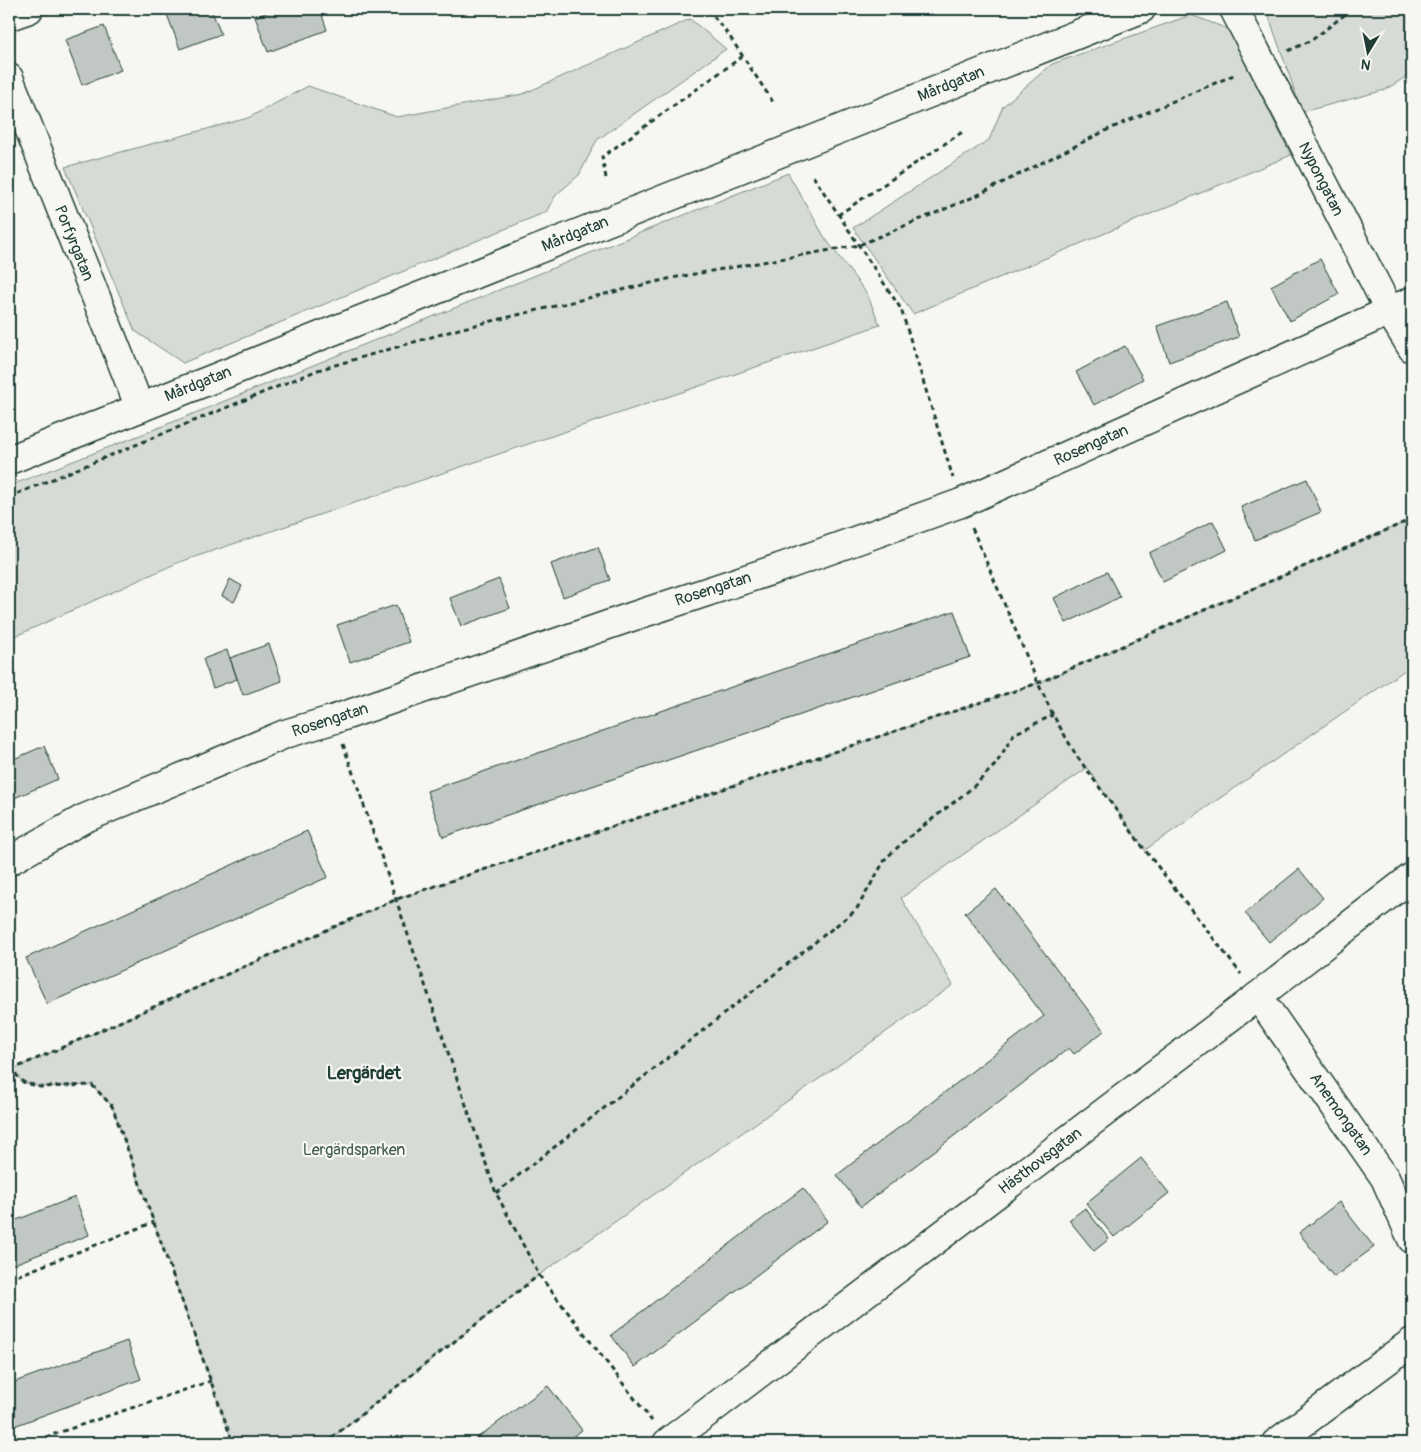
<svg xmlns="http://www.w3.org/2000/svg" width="1421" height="1452" viewBox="0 0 1421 1452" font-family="Pangolin,sans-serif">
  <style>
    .green { fill: #d6dbd6; stroke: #7a8c85 }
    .building { fill: #c1c8c3; stroke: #1f3d34 }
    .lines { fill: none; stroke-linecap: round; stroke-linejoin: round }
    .street-casing { stroke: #1f3d34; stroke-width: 31 }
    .secondary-casing { stroke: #1f3d34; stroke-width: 31 }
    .path { stroke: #1f3d34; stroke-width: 3; stroke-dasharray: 5 4; stroke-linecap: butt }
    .street { stroke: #f6f6f2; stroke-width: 28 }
    .secondary { stroke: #f6f6f2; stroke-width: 28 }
    .labels { text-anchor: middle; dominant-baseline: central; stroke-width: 4.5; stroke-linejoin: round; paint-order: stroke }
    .street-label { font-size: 16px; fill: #1f3d34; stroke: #f6f6f2 }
    .park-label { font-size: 16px; fill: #445d54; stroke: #f6f6f2 }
    .neighbourhood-label { font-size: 18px; font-weight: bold; fill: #1f3d34; stroke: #f6f6f2 }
  </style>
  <rect width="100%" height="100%" fill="#f6f6f2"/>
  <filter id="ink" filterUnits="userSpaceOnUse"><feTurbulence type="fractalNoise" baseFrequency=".02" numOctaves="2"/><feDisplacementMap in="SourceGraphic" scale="10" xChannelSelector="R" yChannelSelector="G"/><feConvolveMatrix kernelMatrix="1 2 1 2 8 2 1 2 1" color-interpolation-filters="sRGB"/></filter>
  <g filter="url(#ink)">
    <g class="green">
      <path d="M1273 9H1412V73L1385 90 1302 112 1268 14Z"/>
      <path d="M1191 15 1228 29 1291 155 913 314 853 228 989 140 1003 106 1052 64Z"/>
      <path d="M690 19 726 49 597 140 579 175 556 195 546 212 183 363 135 331 65 167 248 118 308 86 397 117 523 94Z"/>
      <path d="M788 173 825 238 867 294 880 325 177 563 9 639V486L148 432Z"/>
      <path d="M1412 519V665L1145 850 1087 768 901 898 953 985 539 1275 325 1443H233L112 1106 92 1085 40 1087 23 1082 11 1070 397 899 1038 683Z"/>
    </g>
    <g class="building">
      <path d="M165 9H211L221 34 180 49Z"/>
      <path d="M276 9H320L327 30 268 52 255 17Z"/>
      <path d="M358 9H379L361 16Z"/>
      <path d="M104 26 121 70 82 85 65 40Z"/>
      <path d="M1320 259 1339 294 1290 321 1271 286Z"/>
      <path d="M1227 302 1239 337 1169 362 1157 326Z"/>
      <path d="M1125 346 1143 379 1094 405 1076 372Z"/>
      <path d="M1307 479 1321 512 1255 540 1241 507Z"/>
      <path d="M1213 521 1227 550 1163 582 1149 553Z"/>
      <path d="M598 547 610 580 563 597 551 564Z"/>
      <path d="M1107 572 1120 597 1066 623 1054 598Z"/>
      <path d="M230 579 242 586 234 602 222 596Z"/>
      <path d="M499 579 510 608 461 626 450 598Z"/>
      <path d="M396 605 409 642 350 662 337 625Z"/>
      <path d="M954 611 970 657 443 837 427 791Z"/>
      <path d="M269 644 282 681 243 695 230 658Z"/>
      <path d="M227 650 237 679 213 688 203 659Z"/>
      <path d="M44 746 58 779 12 799 9 790V761Z"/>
      <path d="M307 831 328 877 47 1004 26 958Z"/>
      <path d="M1299 869 1323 898 1269 942 1245 913Z"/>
      <path d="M996 889 1104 1031 1074 1054 1069 1048 861 1207 837 1175 1044 1016 965 913Z"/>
      <path d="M1141 1158 1169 1193 1114 1237 1086 1203Z"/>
      <path d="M803 1188 828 1221 635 1367 611 1335Z"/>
      <path d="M75 1197 89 1235 9 1266V1223Z"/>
      <path d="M1339 1202 1374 1247 1334 1277 1299 1233Z"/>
      <path d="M1085 1208 1109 1239 1094 1251 1069 1220Z"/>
      <path d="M127 1341 141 1379 9 1428V1384Z"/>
      <path d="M548 1386 582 1430 564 1443H470Z"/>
    </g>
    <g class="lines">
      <defs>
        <g id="street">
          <path d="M1234 9 1390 312 1412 348"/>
          <path d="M9 16 29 9"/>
          <path d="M9 78 140 408"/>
          <path d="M9 861 83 819 285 734 335 719 631 617 779 568 961 503 1412 301"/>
          <path d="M1258 996 1385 1178 1412 1239"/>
          <path d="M667 1443 1258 996 1412 877"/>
          <path d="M1276 1443 1412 1342"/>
        </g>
        <path id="secondary" d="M9 460 1141 9"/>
      </defs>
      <use href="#street" class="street-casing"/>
      <use href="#secondary" class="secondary-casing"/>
      <g class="path">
        <path d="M708 9 730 37 773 102"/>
        <path d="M1288 51 1312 40 1352 9"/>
        <path d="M813 176 901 309 953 478"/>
        <path d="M606 178 602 157 743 56"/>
        <path d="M838 215 964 131"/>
        <path d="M9 497 318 370 459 329 672 278 859 245 976 196 1109 129 1236 74"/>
        <path d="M972 528 1038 683 1053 715 1076 755 1145 850 1241 974"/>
        <path d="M343 744 496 1193 539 1275 652 1421"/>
        <path d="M9 1067 23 1082 40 1087 92 1085 112 1106 233 1443"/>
        <path d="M11 1070 397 899 1038 683 1412 519"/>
        <path d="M496 1193 856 910 886 858 908 838 972 788 996 764 1014 734 1053 715"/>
        <path d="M9 1279 154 1222"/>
        <path d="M28 1443 211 1381"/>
        <path d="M325 1443 539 1275"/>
      </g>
      <use href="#street" class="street"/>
      <use href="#secondary" class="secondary"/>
    </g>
  </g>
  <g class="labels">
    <g class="street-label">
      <text transform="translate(951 84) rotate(-22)">Mårdgatan</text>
      <text transform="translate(1321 179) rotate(63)">Nypongatan</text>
      <text transform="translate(575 234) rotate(-22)">Mårdgatan</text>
      <text transform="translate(74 243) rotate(68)">Porfyrgatan</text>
      <text transform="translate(198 384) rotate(-22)">Mårdgatan</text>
      <text transform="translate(1091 445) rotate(-24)">Rosengatan</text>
      <text transform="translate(713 589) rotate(-18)">Rosengatan</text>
      <text transform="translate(330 720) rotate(-18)">Rosengatan</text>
      <text transform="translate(1341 1114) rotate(55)">Anemongatan</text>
      <text transform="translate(1040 1161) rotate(-37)">Hästhovsgatan</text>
    </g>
    <g class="park-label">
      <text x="354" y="1150">Lergärdsparken</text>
    </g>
    <g class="neighbourhood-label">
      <text x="364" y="1073">Lergärdet</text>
    </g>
  </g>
  <rect width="1421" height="1452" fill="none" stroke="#f6f6f2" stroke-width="30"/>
  <rect x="15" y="15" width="1391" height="1422" fill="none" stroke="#1f3d34" stroke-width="2" filter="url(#ink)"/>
  <g transform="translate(1368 52) rotate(190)" stroke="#f6f6f2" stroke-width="4" paint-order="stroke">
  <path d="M0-4L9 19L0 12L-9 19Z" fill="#1f3d34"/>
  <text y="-8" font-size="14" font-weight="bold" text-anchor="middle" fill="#1f3d34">N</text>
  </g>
</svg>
